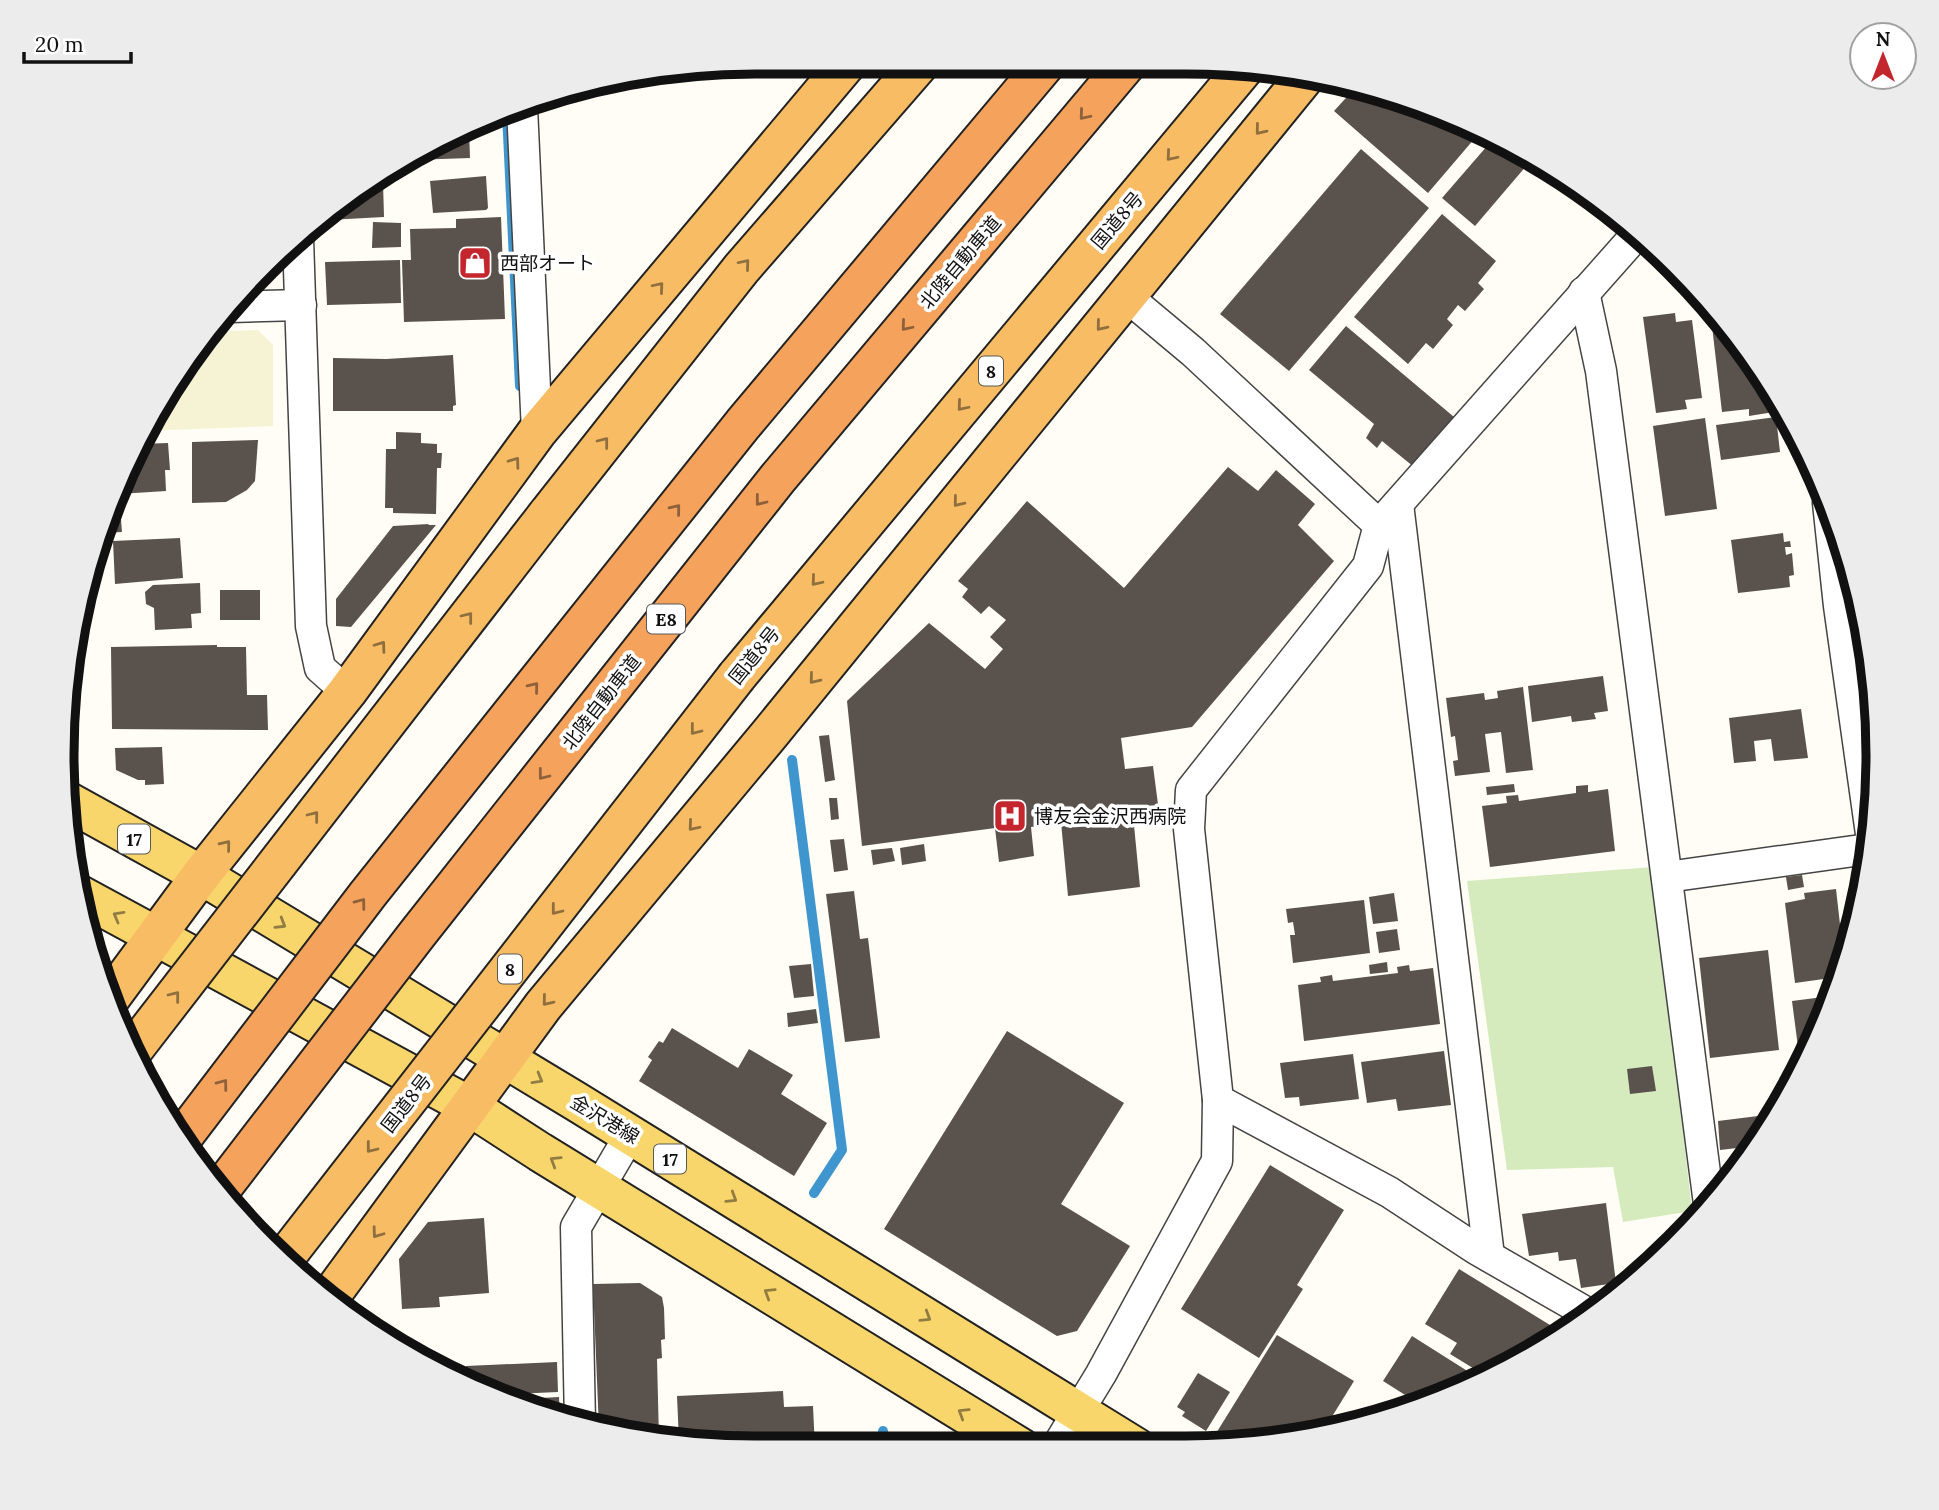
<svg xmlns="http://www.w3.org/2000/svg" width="1939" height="1510" viewBox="0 0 1939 1510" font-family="Lora,'Noto Sans JP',serif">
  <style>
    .farmland { fill: #f6f3d4 }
    .green { fill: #d5ebbd }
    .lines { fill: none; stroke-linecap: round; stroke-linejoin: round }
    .stream { stroke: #3f96cf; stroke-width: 10 }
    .building { fill: #5a524d }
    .minor-casing { stroke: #444; stroke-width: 33 }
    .primary-casing { stroke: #222; stroke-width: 42 }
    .trunk-casing { stroke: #222; stroke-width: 42 }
    .minor { stroke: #fff; stroke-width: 30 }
    .primary { stroke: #f9d66b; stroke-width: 38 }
    .trunk { stroke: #f7bc64; stroke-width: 38 }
    .trunk-bridge-casing { stroke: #222; stroke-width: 42; stroke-linecap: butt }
    .motorway-bridge-casing { stroke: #222; stroke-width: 42; stroke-linecap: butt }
    .trunk-bridge { stroke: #f7bc64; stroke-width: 38 }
    .motorway-bridge { stroke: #f5a25d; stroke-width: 38 }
    .oneway { stroke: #8e613b }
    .oneway2 { stroke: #906f3f }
    .oneway3 { stroke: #917d42 }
    .labels { text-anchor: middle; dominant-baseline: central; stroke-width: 7; stroke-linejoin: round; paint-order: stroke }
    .shield { fill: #fff; stroke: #585858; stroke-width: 2 }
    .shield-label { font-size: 18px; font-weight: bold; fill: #111 }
    .street-label { font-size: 19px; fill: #111; stroke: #fff }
    .poi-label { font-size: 19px; fill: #111; stroke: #fff; text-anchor: start }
    .rim { fill: none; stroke: #111; stroke-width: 9 }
  </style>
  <rect width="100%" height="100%" fill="#fffdf5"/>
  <g class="farmland">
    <path d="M270 260 271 283 256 294H242Z"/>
    <path d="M258 330 273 345V426L145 431 154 408 212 332Z"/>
  </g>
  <path class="green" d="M1653 867 1692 1211 1623 1222 1613 1167 1507 1170 1467 881Z"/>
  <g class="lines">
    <g class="stream">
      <path d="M507 113 520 386"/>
      <path d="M792 760 842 1150 814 1193"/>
      <path d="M883 1431 885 1448"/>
    </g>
  </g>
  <g class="building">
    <path d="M1355 88 1395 96 1402 101 1407 98 1481 131 1428 193 1334 111Z"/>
    <path d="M469 129 470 158 412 160V153Z"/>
    <path d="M1494 138 1534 157 1475 226 1442 198Z"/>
    <path d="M1361 149 1429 208 1289 371 1220 314Z"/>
    <path d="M486 176 488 208 486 210 433 213 430 181Z"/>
    <path d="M383 182 384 217 328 220V216L371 183Z"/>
    <path d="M1442 214 1496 261 1478 283 1484 289 1465 311 1458 305 1447 319 1453 325 1433 349 1426 343 1408 364 1354 317Z"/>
    <path d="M501 217 505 319 404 322 402 260H411L410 229 456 228V219Z"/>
    <path d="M373 222 401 223V247L372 248Z"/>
    <path d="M400 260 401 303 327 305 325 262Z"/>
    <path d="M1675 313 1676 322 1692 320 1702 398 1685 400 1687 409 1656 413 1643 317Z"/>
    <path d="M1725 325 1772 390 1774 412 1749 416V409L1722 412 1712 326Z"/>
    <path d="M1346 326 1454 417 1414 467 1382 441 1377 448 1366 438 1374 424 1309 370Z"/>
    <path d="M453 355 456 405 453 406V411H333V358L386 359Z"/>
    <path d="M1776 417 1780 452 1721 460 1716 425Z"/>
    <path d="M1705 418 1717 509 1665 516 1653 426Z"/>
    <path d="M396 432 421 433V443L437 444V453H442L441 468H437L436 514 393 513V508H385L386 449H396Z"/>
    <path d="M258 440 255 481 247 490 226 502 192 503V442Z"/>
    <path d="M168 443 170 470H165L166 491 119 494 122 532 103 533 139 444Z"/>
    <path d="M1228 467 1258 491 1276 470 1315 504 1298 525 1334 561 1192 727 1121 738 1125 769 1153 766 1159 812 1133 815 1140 887 1068 896 1061 822 1031 827 1034 856 999 862 995 828 862 846 847 701 929 623 985 669 1003 649 990 637 1006 620 989 606 981 614 962 597 968 589 958 581 1027 501 1124 588Z"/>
    <path d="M429 524 428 525H436L351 627 336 626V599L393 526Z"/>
    <path d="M1783 533 1784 542 1790 541 1791 547H1785L1786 555 1792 553 1794 575 1789 576 1790 587 1738 593 1731 540Z"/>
    <path d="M180 538 183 578 115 584 113 541Z"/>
    <path d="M200 583 201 613 191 614 192 628 155 630 154 608 146 604 145 592 153 585Z"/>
    <rect x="220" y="590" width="40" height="30"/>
    <path d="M76 642 79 711H67Z"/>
    <path d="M217 645V647H246L247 695H267L268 730 112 729 111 647Z"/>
    <path d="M1603 676 1608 711 1594 713 1596 719 1572 722 1571 716 1532 722 1528 686Z"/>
    <path d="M1523 687 1533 770 1506 773 1501 732 1485 734 1490 772 1455 776 1453 761 1458 760 1455 736 1451 737 1446 698 1484 693 1485 700 1498 698 1497 691Z"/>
    <path d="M1801 709 1808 758 1774 761 1771 739 1754 741 1756 761 1734 763 1729 718Z"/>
    <path d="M829 735 835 780 825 782 819 736Z"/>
    <path d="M162 747 164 784 145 785V780H138L116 770 115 748Z"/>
    <path d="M1514 784 1515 792 1487 795 1486 787Z"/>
    <path d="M1588 785V792L1608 789 1615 851 1490 867 1482 806 1507 803 1506 796 1518 795 1519 801 1576 793V786Z"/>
    <path d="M829 798H837L839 819 831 820Z"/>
    <path d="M844 839 848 870 834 872 830 840Z"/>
    <path d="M924 844 926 861 902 865 900 848Z"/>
    <path d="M892 848 895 861 873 865 871 850Z"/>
    <path d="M1802 875 1804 887 1788 890 1786 877Z"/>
    <path d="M1836 889 1844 960 1838 977 1795 983 1785 903 1805 899 1804 893Z"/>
    <path d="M854 891 860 939 868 938 880 1038 845 1042 826 894Z"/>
    <path d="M1394 893 1398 921 1373 924 1369 897Z"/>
    <path d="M1364 900 1370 953 1293 963 1290 935H1295L1293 922 1288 923 1286 909Z"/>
    <path d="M1397 929 1400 950 1379 953 1376 932Z"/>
    <path d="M1768 950 1779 1050 1710 1058 1699 958Z"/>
    <path d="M1387 962 1388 972 1370 974 1369 965Z"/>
    <path d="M811 964 814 996 794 998 789 966Z"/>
    <path d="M1409 965 1410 971 1433 968 1440 1024 1304 1041 1298 985 1321 982 1320 977 1332 975 1333 981 1398 973 1397 967Z"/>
    <path d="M1831 996 1813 1044 1798 1047 1792 1001Z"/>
    <path d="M816 1009 818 1023 788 1027 787 1013Z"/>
    <path d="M672 1028 738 1068 749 1049 793 1075 781 1094 827 1123 794 1176 639 1081 652 1060 648 1057 659 1041 663 1043Z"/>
    <path d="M1007 1031 1124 1103 1061 1204 1130 1246 1077 1331 1057 1336 884 1229Z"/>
    <path d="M1444 1051 1451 1105 1398 1111 1396 1099 1367 1103 1361 1062Z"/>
    <path d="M1353 1054 1359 1099 1300 1106 1299 1097 1285 1098 1280 1063Z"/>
    <path d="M1652 1066 1656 1091 1630 1094 1627 1069Z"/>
    <path d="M1774 1114 1754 1146 1720 1150 1718 1121Z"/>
    <path d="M1270 1165 1344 1210 1297 1285 1303 1289 1259 1358 1181 1309Z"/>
    <path d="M1606 1203 1616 1283 1581 1288 1576 1259 1559 1261 1558 1252 1529 1256 1522 1214Z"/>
    <path d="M484 1218 489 1293 439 1297 440 1307 402 1309 399 1259 428 1222Z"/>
    <path d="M1459 1269 1563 1333 1531 1356 1486 1376 1450 1354 1457 1343 1425 1324Z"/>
    <path d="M640 1283 662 1297 664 1308 665 1339 661 1340 662 1358 657 1359 659 1439 620 1435 599 1429 593 1284Z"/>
    <path d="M1277 1335 1354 1381 1325 1428 1233 1447 1215 1435Z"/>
    <path d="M1412 1336 1469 1372 1466 1377 1474 1382 1421 1405 1383 1381Z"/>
    <path d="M557 1362 558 1392 488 1395 467 1384 466 1366Z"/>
    <path d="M457 1366V1379L435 1367Z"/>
    <path d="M1198 1373 1230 1392 1206 1431 1182 1416 1185 1412 1177 1407Z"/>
    <path d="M783 1391 784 1407 813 1406 815 1449H755L679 1441 677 1396Z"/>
    <path d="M559 1397 560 1417 503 1400Z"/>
    <path d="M1373 1412 1382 1417 1368 1420Z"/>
  </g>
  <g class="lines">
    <defs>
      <g id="minor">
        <path d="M522 107 537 432"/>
        <path d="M298 239 311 626 320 668 347 692"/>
        <path d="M1584 292 1601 371 1709 1204"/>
        <path d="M1126 296 1193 352 1379 525"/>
        <path d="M231 307 301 305"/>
        <path d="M1828 503 1839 606 1871 834"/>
        <path d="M1398 504 1489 1256"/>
        <path d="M1667 877 1868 849"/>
        <path d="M1218 1100 1389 1192 1476 1249 1589 1314"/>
        <path d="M580 1423 576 1227 630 1135"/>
        <path d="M1056 1448 1101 1374 1217 1161 1218 1100 1189 829 1191 790 1368 566 1379 525 1637 234"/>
      </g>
      <g id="primary">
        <path d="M67 801 201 875 577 1102 1137 1448"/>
        <path d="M80 895 469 1106 540 1152 1021 1448"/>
      </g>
      <g id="trunk">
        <path d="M547 515 741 269 921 62"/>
        <path d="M737 676 1246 66"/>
        <path d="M111 997 201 875 347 692 537 432 848 62"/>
        <path d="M329 1298 543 1006 768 736 1304 78"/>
      </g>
    </defs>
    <use href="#minor" class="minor-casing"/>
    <use href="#primary" class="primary-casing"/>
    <use href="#trunk" class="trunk-casing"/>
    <use href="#minor" class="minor"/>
    <use href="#primary" class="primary"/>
    <use href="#trunk" class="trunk"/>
    <defs>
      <g id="trunk-bridge">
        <path d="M133 1050 547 515"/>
        <path d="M283 1260 737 676"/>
      </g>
      <g id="motorway-bridge">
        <path d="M182 1138 368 894 743 424 1047 62"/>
        <path d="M221 1189 418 933 778 478 1128 62"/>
      </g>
    </defs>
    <use href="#trunk-bridge" class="trunk-bridge-casing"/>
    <use href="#motorway-bridge" class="motorway-bridge-casing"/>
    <use href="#trunk-bridge" class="trunk-bridge"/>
    <use href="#motorway-bridge" class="motorway-bridge"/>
  </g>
  <defs><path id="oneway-chevron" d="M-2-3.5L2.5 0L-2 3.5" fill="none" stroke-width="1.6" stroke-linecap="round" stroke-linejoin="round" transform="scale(1.75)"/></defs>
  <g class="oneway">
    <use href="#oneway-chevron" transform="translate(1084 115) rotate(130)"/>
    <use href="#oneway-chevron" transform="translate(906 326) rotate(130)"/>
    <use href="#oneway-chevron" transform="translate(760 501) rotate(128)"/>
    <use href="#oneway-chevron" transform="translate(676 509) rotate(-51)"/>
    <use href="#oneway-chevron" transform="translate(534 687) rotate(-51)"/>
    <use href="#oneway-chevron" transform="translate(543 775) rotate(128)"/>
    <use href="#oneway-chevron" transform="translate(361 903) rotate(-53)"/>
    <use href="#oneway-chevron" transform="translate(223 1084) rotate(-53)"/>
  </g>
  <g class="oneway2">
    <use href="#oneway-chevron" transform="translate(1260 130) rotate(129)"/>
    <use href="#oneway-chevron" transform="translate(1171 156) rotate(130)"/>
    <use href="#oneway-chevron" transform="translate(745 264) rotate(-50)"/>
    <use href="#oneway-chevron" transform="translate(659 287) rotate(-50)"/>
    <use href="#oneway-chevron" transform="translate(1101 326) rotate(129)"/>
    <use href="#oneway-chevron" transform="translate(962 406) rotate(130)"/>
    <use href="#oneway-chevron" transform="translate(604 442) rotate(-52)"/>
    <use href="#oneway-chevron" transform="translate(515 462) rotate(-54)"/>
    <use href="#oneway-chevron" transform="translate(958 502) rotate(129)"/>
    <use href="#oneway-chevron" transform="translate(816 581) rotate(130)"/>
    <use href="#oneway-chevron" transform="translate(468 617) rotate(-52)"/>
    <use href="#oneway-chevron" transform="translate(381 646) rotate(-54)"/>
    <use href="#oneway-chevron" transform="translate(814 679) rotate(129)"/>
    <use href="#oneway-chevron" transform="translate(695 730) rotate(128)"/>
    <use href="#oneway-chevron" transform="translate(314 816) rotate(-52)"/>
    <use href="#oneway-chevron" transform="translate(693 826) rotate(130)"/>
    <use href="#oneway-chevron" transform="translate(226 845) rotate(-51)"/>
    <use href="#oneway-chevron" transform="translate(556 910) rotate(128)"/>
    <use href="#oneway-chevron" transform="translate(175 996) rotate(-52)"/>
    <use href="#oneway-chevron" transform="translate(547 1001) rotate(129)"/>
    <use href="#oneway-chevron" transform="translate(371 1148) rotate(128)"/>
    <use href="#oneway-chevron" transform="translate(377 1233) rotate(126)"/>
  </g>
  <g class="oneway3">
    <use href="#oneway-chevron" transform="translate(118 916) rotate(-151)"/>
    <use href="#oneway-chevron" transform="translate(281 924) rotate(31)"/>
    <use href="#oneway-chevron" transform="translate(538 1079) rotate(30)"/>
    <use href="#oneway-chevron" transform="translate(555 1161) rotate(-148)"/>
    <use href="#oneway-chevron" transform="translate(732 1198) rotate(32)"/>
    <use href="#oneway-chevron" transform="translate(769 1293) rotate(-148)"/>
    <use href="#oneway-chevron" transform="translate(926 1317) rotate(32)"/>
    <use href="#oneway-chevron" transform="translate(963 1413) rotate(-148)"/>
  </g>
  <defs>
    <symbol id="shop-square" viewBox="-11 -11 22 22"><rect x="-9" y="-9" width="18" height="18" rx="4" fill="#c4262e" stroke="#fff"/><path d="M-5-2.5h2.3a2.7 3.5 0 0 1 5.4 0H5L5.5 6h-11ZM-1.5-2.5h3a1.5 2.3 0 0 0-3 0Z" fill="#fff"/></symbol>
    <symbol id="hospital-square" viewBox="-11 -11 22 22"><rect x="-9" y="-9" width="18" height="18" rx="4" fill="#c4262e" stroke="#fff"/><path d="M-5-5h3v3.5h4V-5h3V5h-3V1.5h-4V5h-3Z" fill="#fff"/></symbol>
  </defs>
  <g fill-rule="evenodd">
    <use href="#shop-square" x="456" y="244" width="38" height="38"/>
    <use href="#hospital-square" x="991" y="797" width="38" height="38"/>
  </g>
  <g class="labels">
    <g class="shield">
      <rect x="979" y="356.5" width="24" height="29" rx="5"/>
      <rect x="647" y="604.5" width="38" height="29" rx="5"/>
      <rect x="118" y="824.5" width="32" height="29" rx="5"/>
      <rect x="498" y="954.5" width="24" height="29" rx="5"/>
      <rect x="654" y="1144.5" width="32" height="29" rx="5"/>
    </g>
    <g class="shield-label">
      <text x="991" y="371">8</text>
      <text x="666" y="619">E8</text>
      <text x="134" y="839">17</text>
      <text x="510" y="969">8</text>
      <text x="670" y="1159">17</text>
    </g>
    <g class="street-label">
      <text transform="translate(1117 220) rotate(-50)">国道8号</text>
      <text transform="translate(960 262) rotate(-50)">北陸自動車道</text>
      <text transform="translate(754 655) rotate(-51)">国道8号</text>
      <text transform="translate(601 702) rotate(-52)">北陸自動車道</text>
      <text transform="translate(406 1103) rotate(-52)">国道8号</text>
      <text transform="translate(605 1119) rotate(31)">金沢港線</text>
    </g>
    <g class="poi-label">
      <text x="500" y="263">西部オート</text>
      <text x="1034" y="816">博友会金沢西病院</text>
    </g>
  </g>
  <path d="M0 0H1939V1510H0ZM755 74H1185A681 681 0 0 1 1866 755V755A681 681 0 0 1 1185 1436H755A681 681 0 0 1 74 755V755A681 681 0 0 1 755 74Z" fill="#ececec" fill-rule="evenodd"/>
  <path class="rim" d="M755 74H1185A681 681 0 0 1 1866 755V755A681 681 0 0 1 1185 1436H755A681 681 0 0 1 74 755V755A681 681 0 0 1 755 74Z"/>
  <g transform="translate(1883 56)"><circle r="33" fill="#ffffff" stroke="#a0a0a0" stroke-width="2"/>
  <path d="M0-5L12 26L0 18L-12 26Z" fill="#c4262e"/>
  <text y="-10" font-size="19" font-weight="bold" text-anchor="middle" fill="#111111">N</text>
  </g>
  <path d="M24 52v10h107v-10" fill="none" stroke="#111111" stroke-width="3.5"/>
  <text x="35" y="52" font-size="21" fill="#111111" stroke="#ffffff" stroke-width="5" paint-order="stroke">20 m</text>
</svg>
